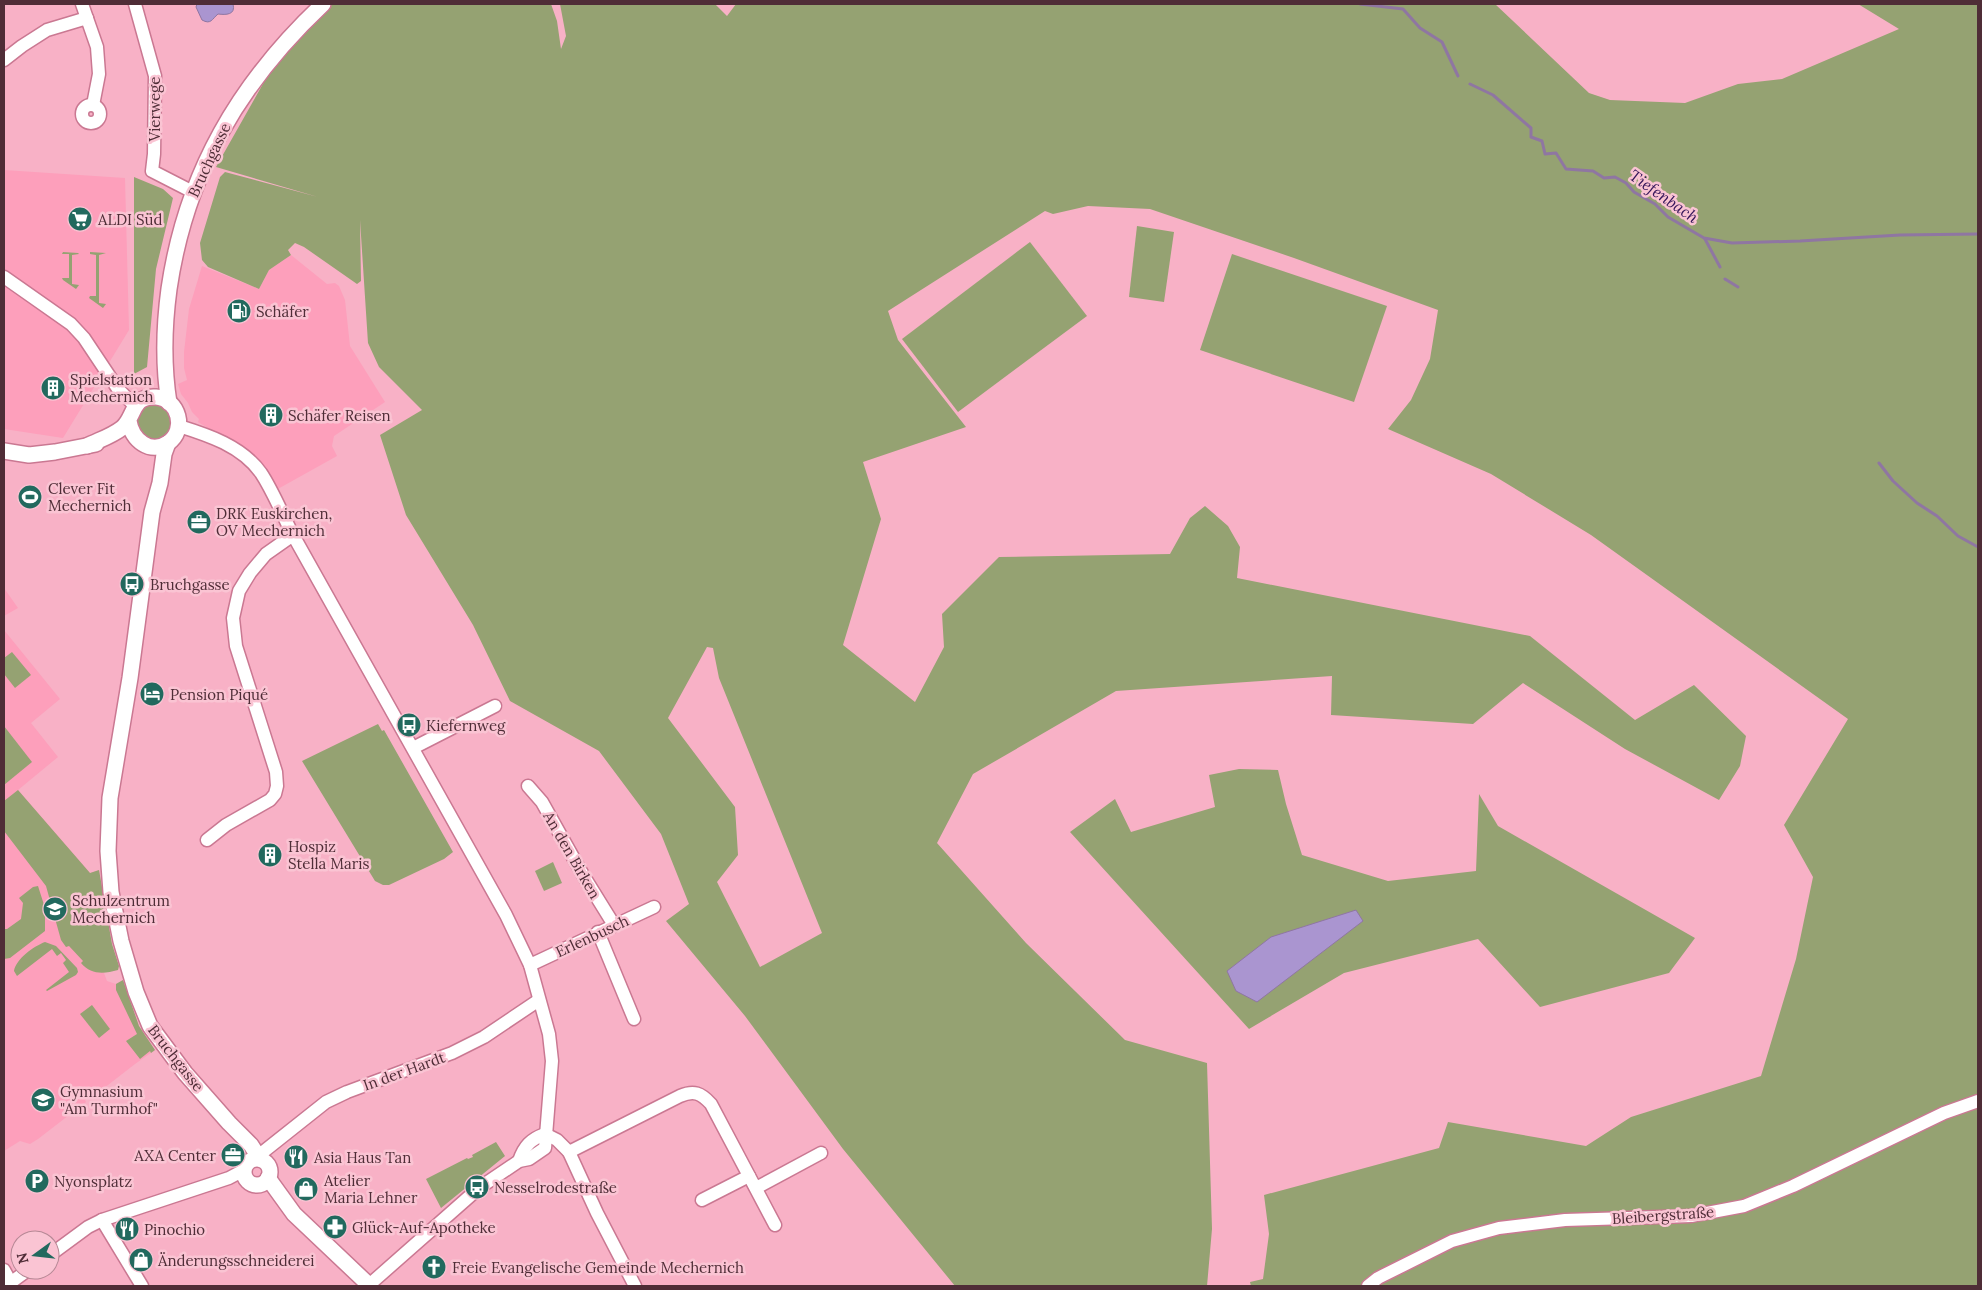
<svg xmlns="http://www.w3.org/2000/svg" width="1982" height="1290" viewBox="0 0 1982 1290" font-family="Lora,serif">
  <style>
    .built { fill: #fd9fbb }
    .green { fill: #95a272; fill-rule: evenodd }
    .water { fill: #aa95d0; stroke: #8f76a2 }
    .lines { fill: none; stroke-linecap: round; stroke-linejoin: round }
    .stream { stroke: #8f76a2; stroke-width: 3 }
    .minor-casing { stroke: #ca7892; stroke-width: 15 }
    .major-casing { stroke: #ca7892; stroke-width: 18 }
    .minor { stroke: #fff; stroke-width: 12 }
    .major { stroke: #fff; stroke-width: 15 }
    .labels { text-anchor: middle; dominant-baseline: central; stroke-width: 5; stroke-linejoin: round; paint-order: stroke }
    .street-label { font-size: 15px; fill: #4f2d37; stroke: #fac4d3 }
    .poi-label { font-size: 15px; fill: #4f2d37; stroke: #fac4d3; text-anchor: start }
    .water-label { font-size: 16px; font-style: italic; fill: #35155a; stroke: #fac4d3 }
  </style>
  <rect width="100%" height="100%" fill="#f8b1c6"/>
  <g class="built">
    <path d="M4 170 125 178 129 330 63 438 4 429Z"/>
    <path d="M291 255 327 284 335 283 339 286 345 300 350 346 385 402 334 436 332 446 337 456 276 490 260 462 254 456 198 422 199 419 192 412 188 403 181 394 178 384 187 380 184 368V352L189 309 202 266 259 289 269 270Z"/>
    <path d="M4 588 18 608 4 616Z"/>
    <path d="M4 630 60 699 31 723 58 757 18 790 90 873 99 870 115 964 104 973 107 981 116 984 123 980 139 1026 155 1050 135 1064 90 1099 88 1097 85 1100 86 1102 38 1139 30 1144 20 1141 4 1151Z"/>
  </g>
  <g class="green">
    <path d="M331 4H551L557 21 561 49 566 36 560 4H715L727 16 736 4H1495L1589 93 1610 100 1685 103 1738 84 1782 79 1899 29 1858 4H1978V1286H1251L1250 1282 1263 1279 1269 1234 1264 1195 1439 1148 1448 1122 1586 1146 1631 1117 1761 1076 1796 959 1813 877 1784 825 1848 719 1591 535 1491 474 1388 429 1411 400 1430 359 1438 310 1294 258 1150 209 1088 206 1053 214 1045 211 888 311 898 340 966 427 863 462 881 519 843 645 915 702 944 647 942 614 999 557 1170 554 1190 518 1205 506 1228 526 1240 547 1237 578 1530 636 1635 720 1694 685 1746 736 1740 766 1719 800 1625 749 1523 683 1473 724 1331 715 1332 676 1116 691 973 774 937 843 1026 943 1125 1040 1207 1063 1212 1229 1207 1286H955L843 1149 745 1016 666 921 689 904 661 834 599 751 510 701 473 625 406 515 380 435 422 410 379 367 368 343 360 220 361 281 357 284 304 247 295 243 288 250 291 255 269 270 259 289 208 267 202 260 200 243 220 177 225 172 318 197 216 167 264 82 305 27ZM707 647 713 648 719 678 822 933 760 967 717 882 738 855 735 807 668 718Z"/>
    <path d="M134 177 163 189 173 198 156 269 147 367 134 374Z"/>
    <path d="M1137 226 1174 232 1164 302 1129 297Z"/>
    <path d="M1030 242 1087 316 958 412 902 339Z"/>
    <path d="M63 252 78 253 79 254 72 255V284L79 285 76 289 63 280 62 278H69V254H62Z"/>
    <path d="M90 252 106 253 99 255V303L106 304 103 308 89 298 90 296H96V255L90 254Z"/>
    <path d="M1232 254 1387 306 1354 402 1200 350Z"/>
    <circle cx="154" cy="422" r="18"/>
    <path d="M12 652 31 675 15 688 4 674V658Z"/>
    <path d="M378 724 382 731 384 730 453 852 444 859 389 885H383L375 881 302 761Z"/>
    <path d="M4 726 32 762 4 785Z"/>
    <path d="M1239 769 1278 770 1286 804 1302 855 1388 881 1476 871 1479 794 1498 826 1695 938 1669 973 1540 1007 1478 939 1344 973 1249 1029 1070 832 1115 799 1131 832 1215 807 1209 775Z"/>
    <path d="M18 790 90 873 99 870 112 944 119 966 118 970C104 974 91 975 81 963L83 961 69 946 66 947 61 940 46 886 4 831V801Z"/>
    <path d="M553 862 562 883 544 891 535 871Z"/>
    <path d="M38 886 45 908V931L10 958 4 959V929H7L21 919 23 903 19 898 33 887Z"/>
    <path d="M45 942 56 946 77 968 78 972 76 975 47 991 46 990 69 972 63 963 66 960 61 953 57 956 52 949 17 976 14 971C16 959 34 946 45 942Z"/>
    <path d="M123 980 139 1026 155 1050 151 1053 150 1051 140 1059 126 1041 137 1034 116 990V984Z"/>
    <path d="M92 1005 110 1029 99 1038 80 1014Z"/>
    <path d="M496 1142 505 1156 441 1208 426 1179 467 1158 468 1159 473 1157 472 1155Z"/>
  </g>
  <g class="water">
    <path d="M197 4H233C236 15 226 15 218 14 212 19 211 25 202 20L196 7Z"/>
    <path d="M1356 910 1363 921 1257 1002 1236 991 1227 971 1271 937Z"/>
  </g>
  <g class="lines">
    <g class="stream">
      <path d="M1360 4 1403 9 1420 28 1442 42 1458 76"/>
      <path d="M1470 84 1493 95 1531 128V137L1542 141 1545 154 1556 153 1566 169 1593 171 1604 178 1615 177 1626 183 1634 192 1655 204 1668 217 1704 238 1732 243 1800 241 1900 235 1978 234"/>
      <path d="M1705 239 1720 267"/>
      <path d="M1725 279 1738 287"/>
      <path d="M1879 463 1893 481 1917 503 1937 516 1958 536 1978 547"/>
    </g>
    <defs>
      <g id="minor">
        <path d="M82 4 97 47 99 74 93 105"/>
        <path d="M135 4 155 76 154 154 152 171 193 192"/>
        <path d="M4 60 22 46 47 30 87 18"/>
        <circle cx="91" cy="114" r="9"/>
        <path d="M4 277 71 324 84 338 118 389 135 406"/>
        <path d="M179 426C208 435 242 446 261 473 273 491 282 514 293 535L506 915 530 965 549 1034 552 1061 545 1148 529 1159 519 1161 479 1188 369 1285"/>
        <path d="M413 748 495 706"/>
        <path d="M528 786 542 802 583 875 614 925"/>
        <path d="M207 840 226 825 270 800 275 794 277 786 276 772 236 646 233 618 239 591 250 573 266 554 293 535"/>
        <path d="M598 932 634 1019"/>
        <path d="M530 965 654 907"/>
        <path d="M545 1134 557 1140 569 1152 680 1096C694 1090 701 1093 711 1104L775 1225"/>
        <path d="M569 1152 597 1213 635 1286"/>
        <path d="M258 1156 326 1102 347 1092 452 1053 484 1037 539 1000"/>
        <path d="M519 1161C524 1146 531 1139 545 1134"/>
        <path d="M756 1188 821 1153"/>
        <path d="M702 1200 749 1176"/>
        <path d="M102 1220 142 1286"/>
        <path d="M50 1255 88 1227 102 1220 229 1178 244 1170"/>
        <path d="M4 1270 11 1283"/>
        <path d="M6 1286 28 1270"/>
        <path d="M1368 1286 1378 1278 1452 1241 1499 1228 1565 1220 1691 1216 1744 1206 1793 1186 1944 1113 1978 1101"/>
      </g>
      <g id="major">
        <path d="M169 403C163 365 164 326 169 289 186 173 239 83 323 4"/>
        <path d="M168 443 164 454 160 483 152 512 130 678 110 798 108 851 111 892 121 941 136 992 150 1026 185 1073 229 1123 251 1145 260 1159"/>
        <path d="M87 446C99 440 112 436 122 428 135 418 131 395 156 397 179 399 187 430 168 443 150 455 132 440 129 421"/>
        <path d="M4 451 29 455 55 452 96 444"/>
        <circle cx="257" cy="1172" r="13"/>
        <path d="M268 1178 294 1214 370 1286"/>
      </g>
    </defs>
    <use href="#minor" class="minor-casing"/>
    <use href="#major" class="major-casing"/>
    <use href="#minor" class="minor"/>
    <use href="#major" class="major"/>
  </g>
  <defs>
    <symbol id="supermarket-disc" viewBox="-11 -11 22 22"><circle r="9.5" fill="#22695e" stroke="#fac4d3"/><path d="M-6-5.5h2.5l.6 2H6L4.5 2H-2.5L-4.4-4H-6ZM-1.5 3.2a1.3 1.3 0 1 0 .1 0ZM3 3.2a1.3 1.3 0 1 0 .1 0Z" fill="#fff"/></symbol>
    <symbol id="fuel-disc" viewBox="-11 -11 22 22"><circle r="9.5" fill="#22695e" stroke="#fac4d3"/><path d="M-5.5-6h7V0h2V4h1.3V-2.5L3-4.5l.8-.8L6-3V5H2.5V1h-1V6h-7ZM-4.2-4.7v3.2H.2V-4.7Z" fill="#fff"/></symbol>
    <symbol id="building-disc" viewBox="-11 -11 22 22"><circle r="9.5" fill="#22695e" stroke="#fac4d3"/><path d="M-4-6H4V6H1V3H-1V6H-4ZM-2.5-4.3h1.7v1.8h-1.7ZM.8-4.3h1.7v1.8H.8ZM-2.5-1h1.7V.8h-1.7ZM.8-1h1.7V.8H.8Z" fill="#fff"/></symbol>
    <symbol id="stadium-disc" viewBox="-11 -11 22 22"><circle r="9.5" fill="#22695e" stroke="#fac4d3"/><path d="M0-5a6.5 5 0 1 0 0 10a6.5 5 0 1 0 0-10ZM-3.5-1.8h7v3.6h-7Z" fill="#fff"/></symbol>
    <symbol id="office-disc" viewBox="-11 -11 22 22"><circle r="9.5" fill="#22695e" stroke="#fac4d3"/><path d="M-6-3h4V-5.5h4V-3h4V5H-6ZM-1-4.5V-3h2v-1.5ZM-6 0V1H6V0Z" fill="#fff"/></symbol>
    <symbol id="bus-disc" viewBox="-11 -11 22 22"><circle r="9.5" fill="#22695e" stroke="#fac4d3"/><path d="M-5-6H5V4H4V6H2V4H-2V6H-4V4H-5ZM-3.5-4V0h7V-4ZM-3.5 1.2v1.5H-2V1.2ZM2 1.2v1.5H3.5V1.2Z" fill="#fff"/></symbol>
    <symbol id="hotel-disc" viewBox="-11 -11 22 22"><circle r="9.5" fill="#22695e" stroke="#fac4d3"/><path d="M-6-4.5h1.5V1H6V5H4.5V3h-9V5H-6ZM-4 0a1.8 1.8 0 1 1 3.6 0ZM.5 0V-2.5h3Q6-2.5 6 0Z" fill="#fff"/></symbol>
    <symbol id="school-disc" viewBox="-11 -11 22 22"><circle r="9.5" fill="#22695e" stroke="#fac4d3"/><path d="M0-5L7-2L0 1L-7-2ZM-4 1L0 2.5L4 1V4Q0 6-4 4Z" fill="#fff"/></symbol>
    <symbol id="restaurant-disc" viewBox="-11 -11 22 22"><circle r="9.5" fill="#22695e" stroke="#fac4d3"/><path d="M-5-6h1v4h1v-4h1v4h1v-4h1v5L-1.5 .5V6h-2V.5L-5-1ZM5-6V6H3V1.5H1.5Q1.5-4 5-6Z" fill="#fff"/></symbol>
    <symbol id="parking-disc" viewBox="-11 -11 22 22"><circle r="9.5" fill="#22695e" stroke="#fac4d3"/><path d="M-3.5-5.5H1a3.5 3.5 0 0 1 0 7H-1V5.5H-3.5ZM-1-3.4V-.6H.8a1.4 1.4 0 0 0 0-2.8Z" fill="#fff"/></symbol>
    <symbol id="shop-disc" viewBox="-11 -11 22 22"><circle r="9.5" fill="#22695e" stroke="#fac4d3"/><path d="M-5-2.5h2.3a2.7 3.5 0 0 1 5.4 0H5L5.5 6h-11ZM-1.5-2.5h3a1.5 2.3 0 0 0-3 0Z" fill="#fff"/></symbol>
    <symbol id="pharmacy-disc" viewBox="-11 -11 22 22"><circle r="9.5" fill="#22695e" stroke="#fac4d3"/><path d="M-2-6h4v4h4v4h-4v4h-4v-4h-4v-4h4Z" fill="#fff"/></symbol>
    <symbol id="church-disc" viewBox="-11 -11 22 22"><circle r="9.5" fill="#22695e" stroke="#fac4d3"/><path d="M-1.2-6h2.4v3.5h3.3v2.4h-3.3V6h-2.4V-.1h-3.3v-2.4h3.3Z" fill="#fff"/></symbol>
  </defs>
  <g fill-rule="evenodd">
    <use href="#supermarket-disc" x="66" y="205" width="28" height="28"/>
    <use href="#fuel-disc" x="225" y="297" width="28" height="28"/>
    <use href="#building-disc" x="39" y="374" width="28" height="28"/>
    <use href="#building-disc" x="257" y="401" width="28" height="28"/>
    <use href="#stadium-disc" x="16" y="483" width="28" height="28"/>
    <use href="#office-disc" x="185" y="508" width="28" height="28"/>
    <use href="#bus-disc" x="118" y="570" width="28" height="28"/>
    <use href="#hotel-disc" x="138" y="680" width="28" height="28"/>
    <use href="#bus-disc" x="395" y="711" width="28" height="28"/>
    <use href="#building-disc" x="256" y="841" width="28" height="28"/>
    <use href="#school-disc" x="41" y="895" width="28" height="28"/>
    <use href="#school-disc" x="29" y="1086" width="28" height="28"/>
    <use href="#office-disc" x="219" y="1141" width="28" height="28"/>
    <use href="#restaurant-disc" x="282" y="1143" width="28" height="28"/>
    <use href="#parking-disc" x="23" y="1167" width="28" height="28"/>
    <use href="#bus-disc" x="463" y="1173" width="28" height="28"/>
    <use href="#shop-disc" x="292" y="1175" width="28" height="28"/>
    <use href="#pharmacy-disc" x="321" y="1213" width="28" height="28"/>
    <use href="#restaurant-disc" x="113" y="1215" width="28" height="28"/>
    <use href="#shop-disc" x="127" y="1246" width="28" height="28"/>
    <use href="#church-disc" x="420" y="1253" width="28" height="28"/>
  </g>
  <g class="labels">
    <g class="street-label">
      <text transform="translate(154 109) rotate(-90)">Vierwege</text>
      <text transform="translate(209 160) rotate(-65)">Bruchgasse</text>
      <text transform="translate(572 855) rotate(60)">An den Birken</text>
      <text transform="translate(592 936) rotate(-25)">Erlenbusch</text>
      <text transform="translate(176 1058) rotate(52)">Bruchgasse</text>
      <text transform="translate(404 1071) rotate(-20)">In der Hardt</text>
      <text transform="translate(1663 1215) rotate(-4)">Bleibergstraße</text>
    </g>
    <g class="poi-label">
      <text x="98" y="219">ALDI Süd</text>
      <text x="256" y="311">Schäfer</text>
      <text x="70" y="379">Spielstation<tspan x="70" dy="17">Mechernich</tspan></text>
      <text x="288" y="415">Schäfer Reisen</text>
      <text x="48" y="488">Clever Fit<tspan x="48" dy="17">Mechernich</tspan></text>
      <text x="216" y="513">DRK Euskirchen,<tspan x="216" dy="17">OV Mechernich</tspan></text>
      <text x="150" y="584">Bruchgasse</text>
      <text x="170" y="694">Pension Piqué</text>
      <text x="426" y="725">Kiefernweg</text>
      <text x="288" y="846">Hospiz<tspan x="288" dy="17">Stella Maris</tspan></text>
      <text x="72" y="900">Schulzentrum<tspan x="72" dy="17">Mechernich</tspan></text>
      <text x="60" y="1091">Gymnasium<tspan x="60" dy="17">"Am Turmhof"</tspan></text>
      <text x="216" y="1155" text-anchor="end">AXA Center</text>
      <text x="314" y="1157">Asia Haus Tan</text>
      <text x="324" y="1180">Atelier<tspan x="324" dy="17">Maria Lehner</tspan></text>
      <text x="54" y="1181">Nyonsplatz</text>
      <text x="494" y="1187">Nesselrodestraße</text>
      <text x="352" y="1227">Glück-Auf-Apotheke</text>
      <text x="144" y="1229">Pinochio</text>
      <text x="158" y="1260">Änderungsschneiderei</text>
      <text x="452" y="1267">Freie Evangelische Gemeinde Mechernich</text>
    </g>
    <g class="water-label">
      <text transform="translate(1664 196) rotate(35)">Tiefenbach</text>
    </g>
  </g>
  <rect width="1982" height="1290" fill="none" stroke="#4f2d37" stroke-width="10"/>
  <g transform="translate(35 1255) rotate(255)"><circle r="24" fill="#fac4d3" stroke="#b68895"/>
  <path d="M0-4L9 19L0 12L-9 19Z" fill="#22695e"/>
  <text y="-8" font-size="14" font-weight="bold" text-anchor="middle" fill="#4f2d37">N</text>
  </g>
</svg>
